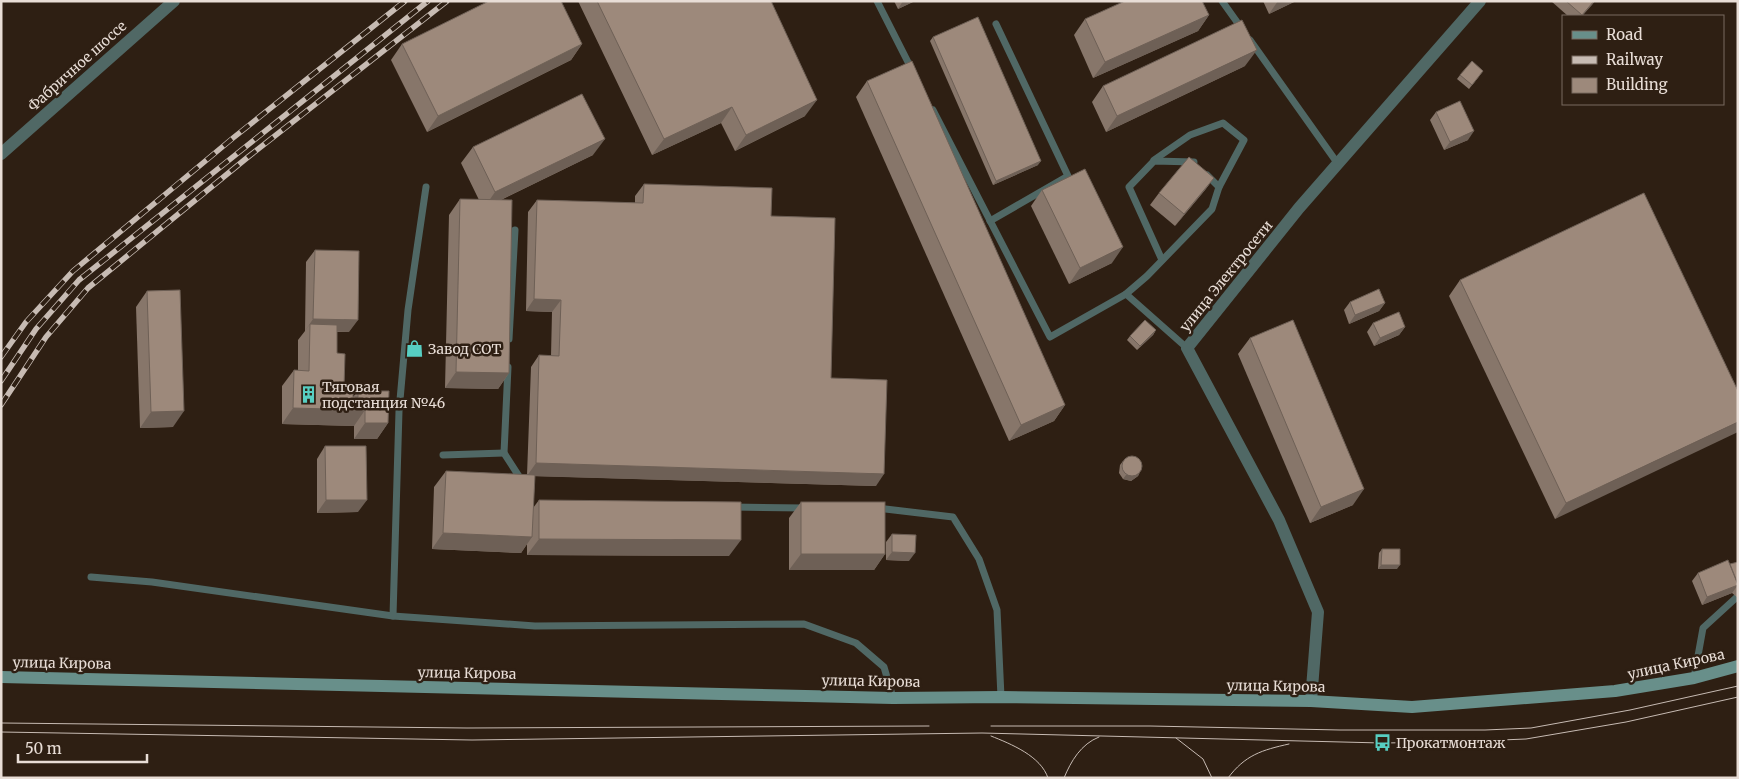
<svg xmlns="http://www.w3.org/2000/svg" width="1739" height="779" viewBox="0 0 1739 779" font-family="Merriweather,serif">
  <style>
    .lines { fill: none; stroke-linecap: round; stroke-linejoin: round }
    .lane { stroke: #506865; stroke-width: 7 }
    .street { stroke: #506865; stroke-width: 12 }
    .secondary { stroke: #688f8a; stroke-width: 12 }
    .tram { stroke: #c7bbb3; stroke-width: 1 }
    .rail-casing { stroke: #c7bbb3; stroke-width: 5.5 }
    .rail { stroke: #2e1f13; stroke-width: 4; stroke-dasharray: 11; stroke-linecap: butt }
    .wall { fill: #87766a }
    .shaded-wall { fill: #6e6056 }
    .building { fill: #9d897b; stroke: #6e6056 }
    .labels { text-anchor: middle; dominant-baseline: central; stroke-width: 5; stroke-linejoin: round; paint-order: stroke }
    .street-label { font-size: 14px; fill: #e8ddd6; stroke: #2e1f13 }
    .poi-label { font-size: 14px; fill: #e8ddd6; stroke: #2e1f13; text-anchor: start }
  </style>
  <rect width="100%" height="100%" fill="#2e1f13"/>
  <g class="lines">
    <g class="lane">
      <path d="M877 1 912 70"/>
      <path d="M1222 1 1242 29"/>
      <path d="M1250 40 1338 164"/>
      <path d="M933 110 1050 337 1126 294 1187 348"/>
      <path d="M1154 160 1190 135 1223 123 1244 140 1219 187"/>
      <path d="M990 221 1068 176 996 24"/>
      <path d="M1162 260 1129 187 1154 161 1194 162"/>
      <path d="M1126 294 1147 276 1212 209 1219 187 1207 175"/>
      <path d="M509 339 515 230"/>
      <path d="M508 367 504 453 522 481"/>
      <path d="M443 455 504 453"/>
      <path d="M732 507 804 508"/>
      <path d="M877 508 953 517 979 559 997 610 1001 697"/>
      <path d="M91 577 152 582 393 616 535 626 804 624 856 643 884 667 893 698"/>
      <path d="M393 616 399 411 408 310 426 187"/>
      <path d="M1694 678 1703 628 1738 596"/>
    </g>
    <g class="street">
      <path d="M1 154 174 1"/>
      <path d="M1311 701 1318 612 1279 520 1187 348 1299 208 1480 1"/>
    </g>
    <path class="secondary" d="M1 677 893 698 1001 697 1311 701 1412 707 1615 691 1694 678 1738 666"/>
    <g class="tram">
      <path d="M1 723 467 728 929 726"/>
      <path d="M991 726H1150L1340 730H1485L1531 728 1630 710 1738 686"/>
      <path d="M1 732 472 740 982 733 1382 743 1451 742 1526 739 1626 722 1738 697"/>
      <path d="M991 736C1011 744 1041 756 1048 778"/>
      <path d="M1176 738 1203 759 1212 778"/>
      <path d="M1064 778C1071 761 1081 744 1099 737"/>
      <path d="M1228 778C1245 755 1262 750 1289 744"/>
    </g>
    <defs>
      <g id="rail">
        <path d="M1 357 26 322 73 271 233 138 405 1"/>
        <path d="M1 381 36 329 79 280 428 1"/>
        <path d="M1 405 46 337 88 288 248 157 447 1"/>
      </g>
    </defs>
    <use href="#rail" class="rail-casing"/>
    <use href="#rail" class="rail"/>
  </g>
  <g class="wall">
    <path d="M578 1H771L805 116 735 151 721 123 652 155Z"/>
    <path d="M894 1H915L898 9Z"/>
    <path d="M1263 1H1296L1269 14Z"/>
    <path d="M1551 1H1595L1582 16H1568Z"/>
    <path d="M1209 15 1198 31 1093 78 1074 35 1085 19Z"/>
    <path d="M933 37 1038 165 993 185 930 41Z"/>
    <path d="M402 44H582L571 60 427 132 391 60Z"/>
    <path d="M1245 66 1106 132 1092 102 1103 86Z"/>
    <path d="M1460 75H1480L1469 89 1457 79Z"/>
    <path d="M867 81 1065 405 1054 421 1009 441 856 97Z"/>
    <path d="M1436 112 1468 140 1444 150 1430 120Z"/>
    <path d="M473 147 593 155 501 200 509 373 498 389 445 388 449 215 460 199 479 200 461 163Z"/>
    <path d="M1214 178 1205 190 1175 226 1150 205 1159 193Z"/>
    <path d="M644 184 771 216 831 378 876 486 535 476 533 508 539 500 729 556 527 555V544L521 553 432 549 434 487 446 471 527 475 531 367 539 355 551 356 552 312 526 311 528 212 537 200 635 203V196Z"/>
    <path d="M1042 190 1112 263 1069 284 1031 206Z"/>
    <path d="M315 250 349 332H337V353L344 387 353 397 358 391 388 423 377 439H354V426L282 424V386L294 370H298V340L305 331 306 262Z"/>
    <path d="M1460 280 1738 391 1555 519 1449 296Z"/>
    <path d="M147 291 173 427 140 428 136 307Z"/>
    <path d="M1350 302 1385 303 1379 311 1349 324 1344 310Z"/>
    <path d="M1373 323 1405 327 1399 335 1374 346 1367 332Z"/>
    <path d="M1156 330 1153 335 1137 350 1127 340 1130 336Z"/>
    <path d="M1250 338 1353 505 1310 523 1238 354Z"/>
    <path d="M325 446 358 512 317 513V459Z"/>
    <path d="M1123 461 1140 472 1138 476 1131 481 1123 479 1119 473 1120 465Z"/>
    <path d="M801 502 885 554 874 570H789V518Z"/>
    <path d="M892 534 909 561 886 560V542Z"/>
    <path d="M1382 549 1397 569H1378L1379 553Z"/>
    <path d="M1738 562V598L1732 593 1702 605 1692 581 1698 573Z"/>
  </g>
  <g class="shaded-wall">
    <path d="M903 1H915L898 9Z"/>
    <path d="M1278 1H1296L1269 14Z"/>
    <path d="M1594 1H1595L1592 5 1582 16H1581Z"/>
    <path d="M1209 15 1198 31 1093 78 1105 62Z"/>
    <path d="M582 44 571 60 427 132 438 116Z"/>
    <path d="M1257 50 1245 66 1106 132 1117 116Z"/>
    <path d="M817 100 805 116 735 151 746 135Z"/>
    <path d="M732 107 721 123 652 155 664 139Z"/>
    <path d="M1474 131 1468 140 1444 150 1450 142Z"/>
    <path d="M605 139 593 155 484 208 495 192Z"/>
    <path d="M1041 161 1038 165 993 185 996 181Z"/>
    <path d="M1214 178 1205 190 1175 226 1184 214Z"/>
    <path d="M1123 247 1112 263 1069 284 1080 268Z"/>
    <path d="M534 299 561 300 552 312 526 311Z"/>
    <path d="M1385 303 1379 311 1349 324 1355 315Z"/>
    <path d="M313 319 358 320 349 332 310 331V324L305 331Z"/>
    <path d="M1405 327 1399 335 1374 346 1380 338Z"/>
    <path d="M1156 330 1153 335 1137 350 1140 346Z"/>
    <path d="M456 372 509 373 498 389 445 388Z"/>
    <path d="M1065 405 1054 421 1009 441 1021 425Z"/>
    <path d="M293 408 365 410 354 426 282 424Z"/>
    <path d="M184 411 173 427 140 428 151 412Z"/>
    <path d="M1738 422V432L1555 519 1566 503Z"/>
    <path d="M365 423H388L377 439H354Z"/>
    <path d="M536 463 884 474 876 486 527 476Z"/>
    <path d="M1140 472 1138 476 1131 481 1123 479 1126 475Z"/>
    <path d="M1364 489 1353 505 1310 523 1321 507Z"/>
    <path d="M326 500H367L358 512 317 513Z"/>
    <path d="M443 533 532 537 521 553 432 549Z"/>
    <path d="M539 539 741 540 729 556 527 555Z"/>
    <path d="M892 552 915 553 909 561 886 560Z"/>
    <path d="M801 554H885L874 570H789Z"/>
    <path d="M1381 565H1400L1397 569H1378Z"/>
    <path d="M1738 585 1732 593 1702 605 1707 597Z"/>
  </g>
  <g class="building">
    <path d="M489 1H561L582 44 438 116 402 44Z"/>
    <path d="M597 1H771L817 100 746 135 732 107 664 139Z"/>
    <path d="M1125 1H1202L1209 15 1105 62 1085 19Z"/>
    <path d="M1566 1H1594L1582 15Z"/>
    <path d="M978 17 1041 161 996 181 933 37Z"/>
    <path d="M1242 20 1257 50 1117 116 1103 86Z"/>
    <path d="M912 61 1065 405 1021 425 867 81Z"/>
    <path d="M1472 61 1483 71 1472 85 1460 75Z"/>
    <path d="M582 94 605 139 495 192 473 147Z"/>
    <path d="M1460 101 1474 131 1450 142 1436 112Z"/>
    <path d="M1189 157 1214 178 1184 214 1159 193Z"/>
    <path d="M1085 169 1123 247 1080 268 1042 190Z"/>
    <path d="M644 184 772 188 771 216 835 218 831 378 887 380 884 474 536 463 539 355 559 356 561 300 534 299 537 200 643 203Z"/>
    <path d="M1644 193 1738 391V422L1566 503 1460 280Z"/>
    <path d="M460 199 512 200 509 373 456 372Z"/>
    <path d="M315 250 359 251 358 320 313 319Z"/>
    <path d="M1379 289 1385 303 1355 315 1350 302Z"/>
    <path d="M180 290 184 411 151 412 147 291Z"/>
    <path d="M1399 312 1405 327 1380 338 1373 323Z"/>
    <path d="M1145 320 1156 330 1140 346 1130 336Z"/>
    <path d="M1293 320 1364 489 1321 507 1250 338Z"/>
    <path d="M310 324 337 325V353L345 354 344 387H353V397H358V391H389L388 423H365V410L293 408 294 370 309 371Z"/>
    <path d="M325 446H366L367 500H326Z"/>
    <circle cx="1132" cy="466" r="10"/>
    <path d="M446 471 535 475 532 537 443 533Z"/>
    <path d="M539 500 741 502V540L539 539Z"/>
    <rect x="801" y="502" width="84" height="52"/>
    <path d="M892 534 916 535 915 553 892 552Z"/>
    <path d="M1382 549H1400V565H1381Z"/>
    <path d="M1728 560 1738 585 1707 597 1698 573Z"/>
    <path d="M1738 562V584L1730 564Z"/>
  </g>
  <defs>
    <symbol id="shop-bare" viewBox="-9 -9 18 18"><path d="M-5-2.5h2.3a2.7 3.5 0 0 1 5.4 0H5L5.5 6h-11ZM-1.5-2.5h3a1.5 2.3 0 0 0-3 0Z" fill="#57cec2" stroke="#2e1f13" stroke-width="2.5" paint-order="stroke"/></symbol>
    <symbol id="building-bare" viewBox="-9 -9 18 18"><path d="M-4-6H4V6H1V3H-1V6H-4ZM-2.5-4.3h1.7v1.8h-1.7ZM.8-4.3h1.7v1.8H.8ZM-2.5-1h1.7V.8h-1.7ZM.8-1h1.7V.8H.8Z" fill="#57cec2" stroke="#2e1f13" stroke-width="2.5" paint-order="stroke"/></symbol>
    <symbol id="bus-bare" viewBox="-9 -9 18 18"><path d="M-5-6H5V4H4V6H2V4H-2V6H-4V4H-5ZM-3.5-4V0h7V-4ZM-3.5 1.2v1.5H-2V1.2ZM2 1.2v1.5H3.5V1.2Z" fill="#57cec2" stroke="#2e1f13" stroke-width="2.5" paint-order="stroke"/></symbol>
  </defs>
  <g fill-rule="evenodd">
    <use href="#shop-bare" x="402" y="336" width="25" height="25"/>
    <use href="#building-bare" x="296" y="382" width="25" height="25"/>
    <use href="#bus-bare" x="1370" y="730" width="25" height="25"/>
  </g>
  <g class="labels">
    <g class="street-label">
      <text transform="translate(77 66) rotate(-42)">Фабричное шоссе</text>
      <text transform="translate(1226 276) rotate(-51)">улица Электросети</text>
      <text transform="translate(62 663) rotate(1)">улица Кирова</text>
      <text transform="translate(1676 664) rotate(-12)">улица Кирова</text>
      <text transform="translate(467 673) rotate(1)">улица Кирова</text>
      <text transform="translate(871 681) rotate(1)">улица Кирова</text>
      <text transform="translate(1276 686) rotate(1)">улица Кирова</text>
    </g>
    <g class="poi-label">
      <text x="428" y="349">Завод СОТ</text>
      <text x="322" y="387">Тяговая<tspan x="322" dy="16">подстанция №46</tspan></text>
      <text x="1396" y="743">Прокатмонтаж</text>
    </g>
  </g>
  <rect width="1739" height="779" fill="none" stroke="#e8ddd6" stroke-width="5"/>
  <rect x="1562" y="15" width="162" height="90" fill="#2e1f13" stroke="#786b61"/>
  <rect x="1572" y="31" width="25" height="8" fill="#688f8a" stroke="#786b61"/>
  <text x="1606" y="40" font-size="15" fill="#e8ddd6">Road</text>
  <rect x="1572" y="56" width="25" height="8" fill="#c7bbb3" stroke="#786b61"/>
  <text x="1606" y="65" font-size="15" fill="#e8ddd6">Railway</text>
  <rect x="1572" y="78" width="25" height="15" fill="#9d897b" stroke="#786b61"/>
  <text x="1606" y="90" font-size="15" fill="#e8ddd6">Building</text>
  <path d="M18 754v8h129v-8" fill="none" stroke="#e8ddd6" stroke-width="2.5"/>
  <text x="25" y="754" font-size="15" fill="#e8ddd6" stroke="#2e1f13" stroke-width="4" paint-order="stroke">50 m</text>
</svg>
